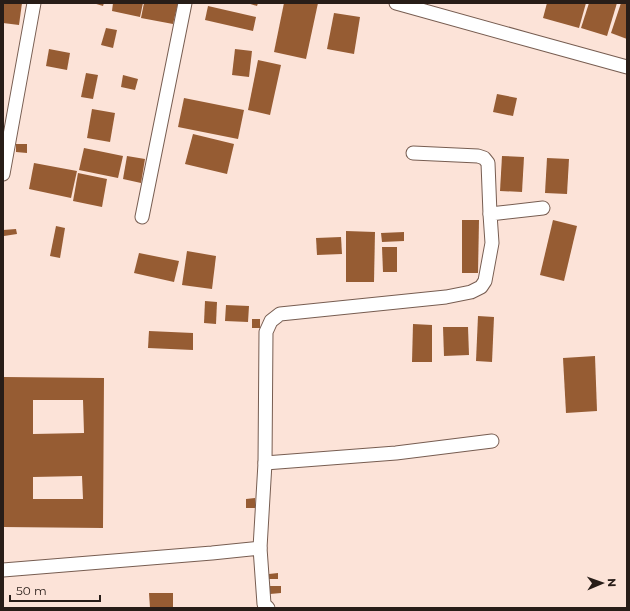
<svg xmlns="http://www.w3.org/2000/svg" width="630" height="611" viewBox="0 0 630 611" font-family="Montserrat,sans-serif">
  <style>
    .building { fill: #965c33; fill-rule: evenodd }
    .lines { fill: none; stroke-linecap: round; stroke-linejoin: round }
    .minor-casing { stroke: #775d51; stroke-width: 15 }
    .minor { stroke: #fff; stroke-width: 13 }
  </style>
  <rect width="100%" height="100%" fill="#fce3d8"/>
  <g class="building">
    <path d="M3 3H22L19 25 3 23Z"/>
    <path d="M93 3H104L103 6Z"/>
    <path d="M113 3H143L140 17 112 11Z"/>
    <path d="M144 3H178L173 24 141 18Z"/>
    <path d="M247 3H258L257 6Z"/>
    <path d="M284 3H318L306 59 274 52Z"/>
    <path d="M547 3H586L579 28 543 18Z"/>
    <path d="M589 3H617L607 36 581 28Z"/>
    <path d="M621 3H627V39L611 33Z"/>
    <path d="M208 6 256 17 253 31 205 20Z"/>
    <path d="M334 13 360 17 354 54 327 49Z"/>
    <path d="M106 28 117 30 113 48 101 45Z"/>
    <path d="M49 49 70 53 67 70 46 66Z"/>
    <path d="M235 49 252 51 249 77 232 75Z"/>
    <path d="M258 60 281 65 270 115 248 110Z"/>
    <path d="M86 73 98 75 93 99 81 97Z"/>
    <path d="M123 75 138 79 135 90 121 87Z"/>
    <path d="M497 94 517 98 513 116 493 112Z"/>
    <path d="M184 98 244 110 238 139 178 127Z"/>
    <path d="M92 109 115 113 110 142 87 138Z"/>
    <path d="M193 134 234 144 227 174 185 164Z"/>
    <path d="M16 144H27V153L16 152Z"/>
    <path d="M84 148 123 156 118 178 79 170Z"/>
    <path d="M127 156 145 159 141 183 123 179Z"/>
    <path d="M502 156 524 157 522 192 500 191Z"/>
    <path d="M547 158 569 159 567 194 545 193Z"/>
    <path d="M34 163 77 171 71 198 29 189Z"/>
    <path d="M78 173 107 179 102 207 73 201Z"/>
    <path d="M462 220H479L478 273H462Z"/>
    <path d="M553 220 577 226 564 281 540 275Z"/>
    <path d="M56 226 65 228 60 258 50 256Z"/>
    <path d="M16 229 17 234 4 236 3 230Z"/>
    <path d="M346 231 375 232 374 282H346Z"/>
    <path d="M404 232V241L382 242 381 233Z"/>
    <path d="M341 237 342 254 317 255 316 238Z"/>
    <path d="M382 247H397V272H383Z"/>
    <path d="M187 251 216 256 212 289 182 285Z"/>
    <path d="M139 253 179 261 174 282 134 273Z"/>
    <path d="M205 301 217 302 216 324 204 323Z"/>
    <path d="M226 305 249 306 248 322 225 321Z"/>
    <path d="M478 316 494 317 492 362 476 361Z"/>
    <rect x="252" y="319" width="8" height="9"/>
    <path d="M413 324 432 325V362H412Z"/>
    <path d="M443 327H468L469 355 444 356Z"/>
    <path d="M149 331 193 333V350L148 348Z"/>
    <path d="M595 356 597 411 566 413 563 358Z"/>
    <path d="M4 377 104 378 103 528 3 527ZM33 400H83L84 433 33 434ZM82 476 83 499H33V477Z"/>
    <path d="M255 498V508H246V499Z"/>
    <path d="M278 573V579H269V574Z"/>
    <path d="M270 586H281V593L270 594Z"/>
    <path d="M149 593H173V608H150Z"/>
  </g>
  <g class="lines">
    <defs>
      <g id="minor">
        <path d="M396 3 529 40 627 67"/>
        <path d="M413 153 478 156 484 158 488 163 490 214"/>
        <path d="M3 174 34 3"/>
        <path d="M142 217 185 3"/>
        <path d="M265 463 396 453 492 441"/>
        <path d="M260 548 265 463 266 332 271 321 280 314 446 297 471 292 481 287 485 281 492 243 490 214 543 208"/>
        <path d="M3 570 212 553 260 548 264 604 268 608"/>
      </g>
    </defs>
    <use href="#minor" class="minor-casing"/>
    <use href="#minor" class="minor"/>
  </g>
  <rect width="630" height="611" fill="none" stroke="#281d18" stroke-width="8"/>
  <g transform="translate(602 583) rotate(88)" stroke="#fce3d8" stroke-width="3" paint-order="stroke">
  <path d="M0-3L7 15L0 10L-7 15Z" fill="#281d18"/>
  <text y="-6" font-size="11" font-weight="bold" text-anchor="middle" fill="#281d18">N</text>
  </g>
  <path d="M10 595v6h90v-6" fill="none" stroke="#281d18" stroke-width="2"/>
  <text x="16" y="595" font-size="12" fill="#281d18" stroke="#fce3d8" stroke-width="3" paint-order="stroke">50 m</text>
</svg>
